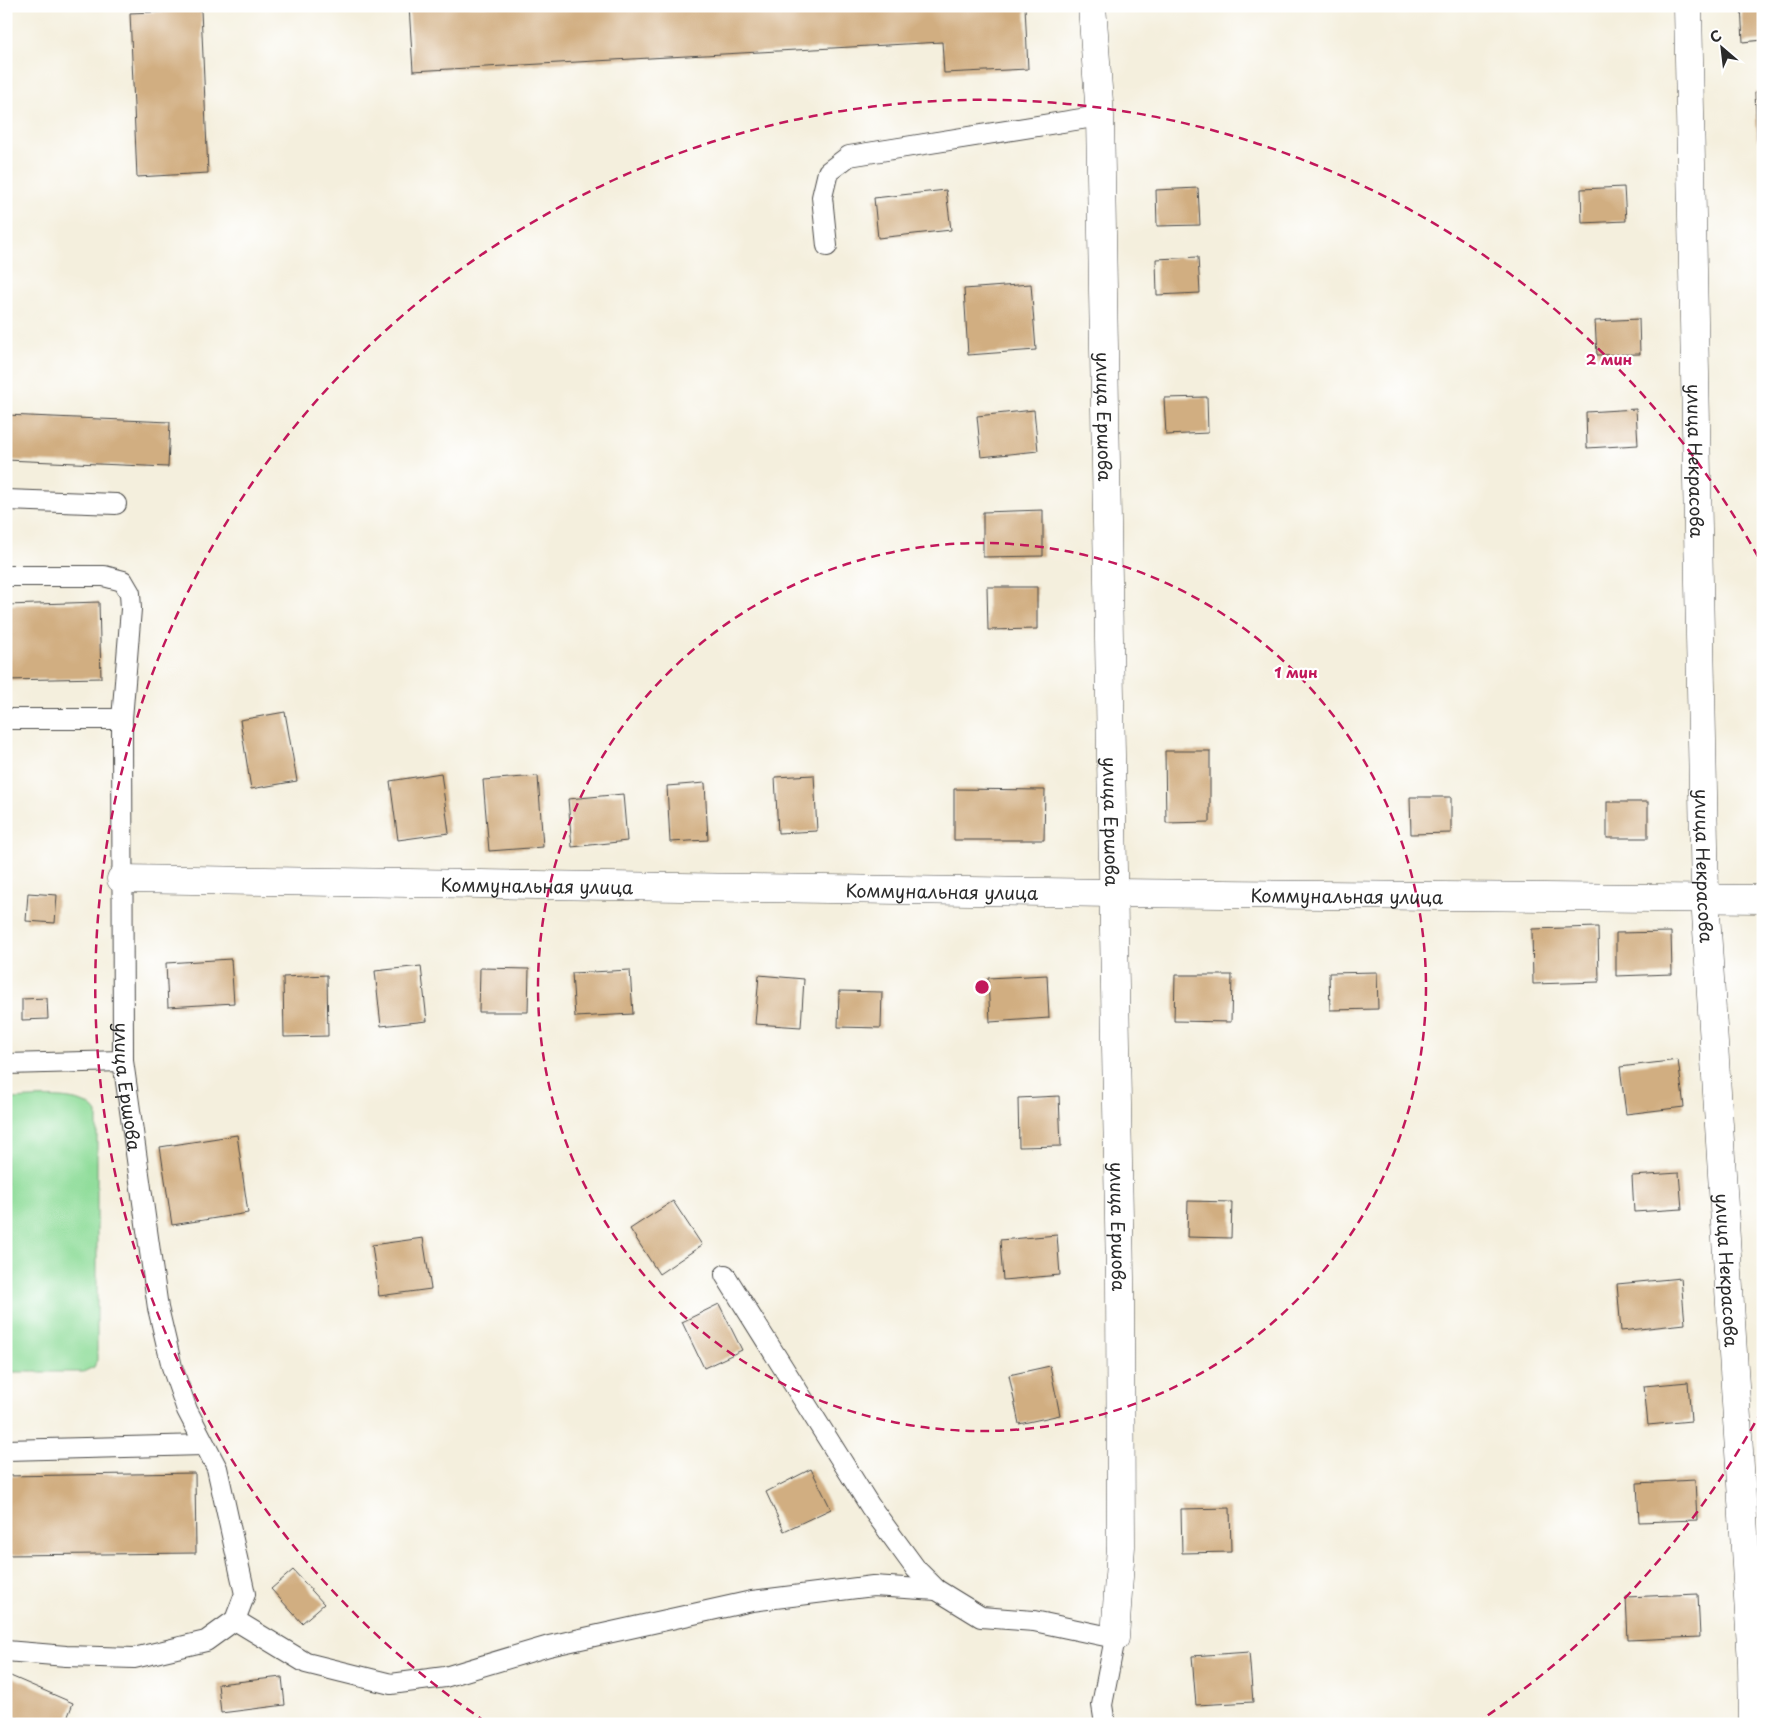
<svg xmlns="http://www.w3.org/2000/svg" width="1769" height="1730" viewBox="0 0 1769 1730" font-family="'Playpen Sans',sans-serif">
  <style>
    .green { fill: #91dd9b; stroke: #5e8463 }
    .building { fill: #d1ae81 }
    .lines { fill: none; stroke-linecap: round; stroke-linejoin: round }
    .service-casing { stroke: #494846; stroke-width: 22 }
    .minor-casing { stroke: #494846; stroke-width: 29 }
    .service { stroke: #fff; stroke-width: 20 }
    .minor { stroke: #fff; stroke-width: 28 }
    .ring { fill: none; stroke: #c2185b; stroke-width: 2.5; stroke-dasharray: 9 6 }
    .labels { text-anchor: middle; dominant-baseline: central; stroke-width: 4.5; stroke-linejoin: round; paint-order: stroke }
    .street-label { font-size: 18px; fill: #2b2b2b; stroke: #fff }
    .centre { fill: #c2185b; stroke: #fff; stroke-width: 2.5 }
    .ring-label { font-size: 15px; text-anchor: middle; font-weight: bold; fill: #c2185b; stroke: #fff; stroke-width: 4.5; stroke-linejoin: round; paint-order: stroke }
  </style>
  <rect width="100%" height="100%" fill="#fff"/>
  <filter id="ink" filterUnits="userSpaceOnUse"><feTurbulence type="fractalNoise" baseFrequency=".02" numOctaves="2"/><feDisplacementMap in="SourceGraphic" scale="10" xChannelSelector="R" yChannelSelector="G"/><feConvolveMatrix kernelMatrix="1 2 1 2 8 2 1 2 1" color-interpolation-filters="sRGB"/></filter>
  <filter id="wash" filterUnits="userSpaceOnUse"><feTurbulence type="fractalNoise" baseFrequency=".0096" numOctaves="4" result="noise"/><feDisplacementMap in="SourceGraphic" scale="20" xChannelSelector="R" yChannelSelector="G"/><feGaussianBlur stdDeviation="1.12" result="paint"/><feColorMatrix in="noise" values="0 0 0 0 0 0 0 0 0 0 0 0 0 0 0 0 0 1.4 0 .05"/><feComposite in="paint" operator="in"/></filter>
  <g filter="url(#wash)">
    <rect width="100%" height="100%" fill="#f4efdd"/>
    <path class="green" d="M6 1099C30 1099 84 1091 97 1113V1360L94 1367 83 1372H6Z"/>
    <g id="blocks">
      <g class="building">
        <path d="M409 6H1025L1028 69 944 73 942 42 413 71Z"/>
        <path d="M1741 6H1763V40L1743 42Z"/>
        <path d="M201 10 208 173 137 177 130 13Z"/>
        <path d="M1755 92H1763V139L1757 140Z"/>
        <path d="M1624 187 1626 221 1582 223 1581 189Z"/>
        <path d="M1198 188 1200 225 1157 226 1156 190Z"/>
        <path d="M946 190 951 230 878 238 874 198Z"/>
        <path d="M1198 257 1200 293 1157 295 1156 259Z"/>
        <path d="M1031 284 1036 350 968 355 964 289Z"/>
        <path d="M1639 319 1640 354 1597 355 1595 321Z"/>
        <path d="M1207 397 1208 433 1166 435 1164 398Z"/>
        <path d="M1636 409 1638 445 1587 448 1586 412Z"/>
        <path d="M1034 410 1038 451 981 457 977 416Z"/>
        <path d="M6 415 170 422 168 467 6 460Z"/>
        <path d="M1043 510V556L983 557V512Z"/>
        <path d="M987 587H1037V629L988 630Z"/>
        <path d="M99 602 101 678 6 680V605Z"/>
        <path d="M285 712 297 781 251 789 240 720Z"/>
        <path d="M1165 751H1210V822L1166 823Z"/>
        <path d="M441 773 449 833 398 840 390 781Z"/>
        <path d="M814 775 817 831 778 833 775 777Z"/>
        <path d="M538 776 543 847 489 851 483 780Z"/>
        <path d="M705 783 708 840 670 842 667 786Z"/>
        <path d="M954 789 1045 790 1044 840H954Z"/>
        <path d="M623 794 627 841 572 847 568 799Z"/>
        <path d="M1410 797H1451V833L1411 834Z"/>
        <rect x="1607" y="802" width="41" height="36"/>
        <path d="M28 893 57 895 55 923 26 921Z"/>
        <path d="M1598 927 1599 982 1533 984 1532 929Z"/>
        <path d="M1671 932 1672 974 1616 976V933Z"/>
        <path d="M231 959 234 1003 168 1007 166 963Z"/>
        <path d="M421 966 427 1021 381 1026 375 971Z"/>
        <path d="M480 968 529 969 528 1012H479Z"/>
        <path d="M630 970 633 1014 575 1017 572 973Z"/>
        <path d="M1377 972 1378 1009 1330 1010 1329 973Z"/>
        <path d="M327 975 328 1036 284 1037 283 977Z"/>
        <path d="M759 975 804 979 801 1027 755 1024Z"/>
        <path d="M1047 975 1049 1018 990 1022 988 978Z"/>
        <path d="M1175 975H1232L1231 1022 1174 1021Z"/>
        <path d="M839 991 882 992 881 1028 838 1027Z"/>
        <path d="M47 998 48 1019 22 1020V999Z"/>
        <path d="M1678 1060 1684 1107 1626 1114 1620 1067Z"/>
        <path d="M1059 1096 1061 1146 1019 1147 1018 1098Z"/>
        <path d="M237 1135 248 1213 172 1225 160 1147Z"/>
        <path d="M1679 1173 1682 1209 1634 1212 1632 1176Z"/>
        <path d="M673 1201 702 1245 659 1274 630 1229Z"/>
        <path d="M1188 1201 1232 1202 1231 1238 1187 1237Z"/>
        <path d="M1057 1235 1060 1275 1003 1280 1000 1240Z"/>
        <path d="M423 1238 431 1289 379 1296 372 1245Z"/>
        <path d="M1681 1278 1685 1324 1621 1331 1617 1284Z"/>
        <path d="M719 1304 742 1350 704 1368 682 1322Z"/>
        <path d="M1050 1366 1060 1415 1019 1424 1009 1375Z"/>
        <path d="M1688 1382 1691 1421 1648 1425 1644 1386Z"/>
        <path d="M811 1469 831 1509 784 1531 766 1492Z"/>
        <path d="M195 1473 196 1553 6 1555V1476Z"/>
        <path d="M1695 1480 1697 1520 1639 1522 1637 1483Z"/>
        <path d="M1230 1508 1231 1552 1182 1553 1181 1509Z"/>
        <path d="M293 1570 324 1604 302 1623 271 1589Z"/>
        <path d="M1698 1594 1700 1637 1628 1640 1626 1597Z"/>
        <path d="M1249 1652 1253 1702 1196 1705 1192 1656Z"/>
        <path d="M6 1674 73 1703 65 1724H33L6 1713Z"/>
        <path d="M282 1677 285 1705 221 1713 218 1684Z"/>
      </g>
    </g>
  </g>
  <g filter="url(#ink)">
    <use href="#blocks" fill-opacity="0" stroke="#494846" stroke-width="1"/>
    <g class="lines">
      <defs>
        <g id="service">
          <path d="M827 246 822 197 828 172 849 156 1100 116"/>
          <path d="M6 500 116 504"/>
          <path id="s1" d="M6 576H104L123 581 130 593 131 609 122 719 123 1061 158 1308 172 1367 187 1410 217 1468 245 1594 235 1620 206 1641 134 1658 66 1656 6 1651"/>
          <path d="M6 719H122"/>
          <path d="M6 1064 123 1061"/>
          <path d="M725 1275 870 1506 916 1569 937 1590 981 1617 1034 1621 1115 1638 1102 1705 1105 1724"/>
          <path d="M6 1450 204 1445"/>
          <path d="M235 1620 306 1663 391 1684 445 1677 549 1646 752 1601 873 1586 937 1590"/>
        </g>
        <g id="minor">
          <path id="s2" d="M1092 6 1100 116 1120 1278 1121 1546 1115 1638"/>
          <path id="s3" d="M1688 6 1705 897 1752 1663 1753 1724"/>
          <path id="s4" d="M121 879 1112 893 1763 899"/>
        </g>
      </defs>
      <use href="#service" class="service-casing"/>
      <use href="#minor" class="minor-casing"/>
      <use href="#service" class="service"/>
      <use href="#minor" class="minor"/>
    </g>
  </g>
  <g class="ring">
    <circle cx="982" cy="987" r="444"/>
    <path d="M1762 1410A887 887 0 0 1 1478 1722M486 1722A887 887 0 1 1 1762 564"/>
  </g>
  <g class="labels">
    <g class="street-label">
      <text stroke="none"><textPath href="#s2" startOffset="411">улица Ершова</textPath></text>
      <text stroke="none"><textPath href="#s3" startOffset="455">улица Некрасова</textPath></text>
      <text stroke="none"><textPath href="#s2" startOffset="816">улица Ершова</textPath></text>
      <text stroke="none"><textPath href="#s3" startOffset="860">улица Некрасова</textPath></text>
      <text stroke="none"><textPath href="#s4" startOffset="416">Коммунальная улица</textPath></text>
      <text stroke="none"><textPath href="#s4" startOffset="821">Коммунальная улица</textPath></text>
      <text stroke="none"><textPath href="#s4" startOffset="1226">Коммунальная улица</textPath></text>
      <text stroke="none"><textPath href="#s1" startOffset="626">улица Ершова</textPath></text>
      <text stroke="none"><textPath href="#s2" startOffset="1221">улица Ершова</textPath></text>
      <text stroke="none"><textPath href="#s3" startOffset="1265">улица Некрасова</textPath></text>
    </g>
  </g>
  <circle cx="982" cy="987" r="8" class="centre"/>
  <g class="ring-label">
    <text x="1609" y="365">2 мин</text>
    <text x="1296" y="678">1 мин</text>
  </g>
  <rect width="1769" height="1730" fill="none" stroke="#fff" stroke-width="25"/>
  <g transform="translate(1722 48) rotate(332)" stroke="#ffffff" stroke-width="4" paint-order="stroke">
  <path d="M0-4L9 19L0 12L-9 19Z" fill="#2b2b2b"/>
  <text y="-8" font-size="14" font-weight="bold" text-anchor="middle" fill="#2b2b2b">С</text>
  </g>
</svg>
